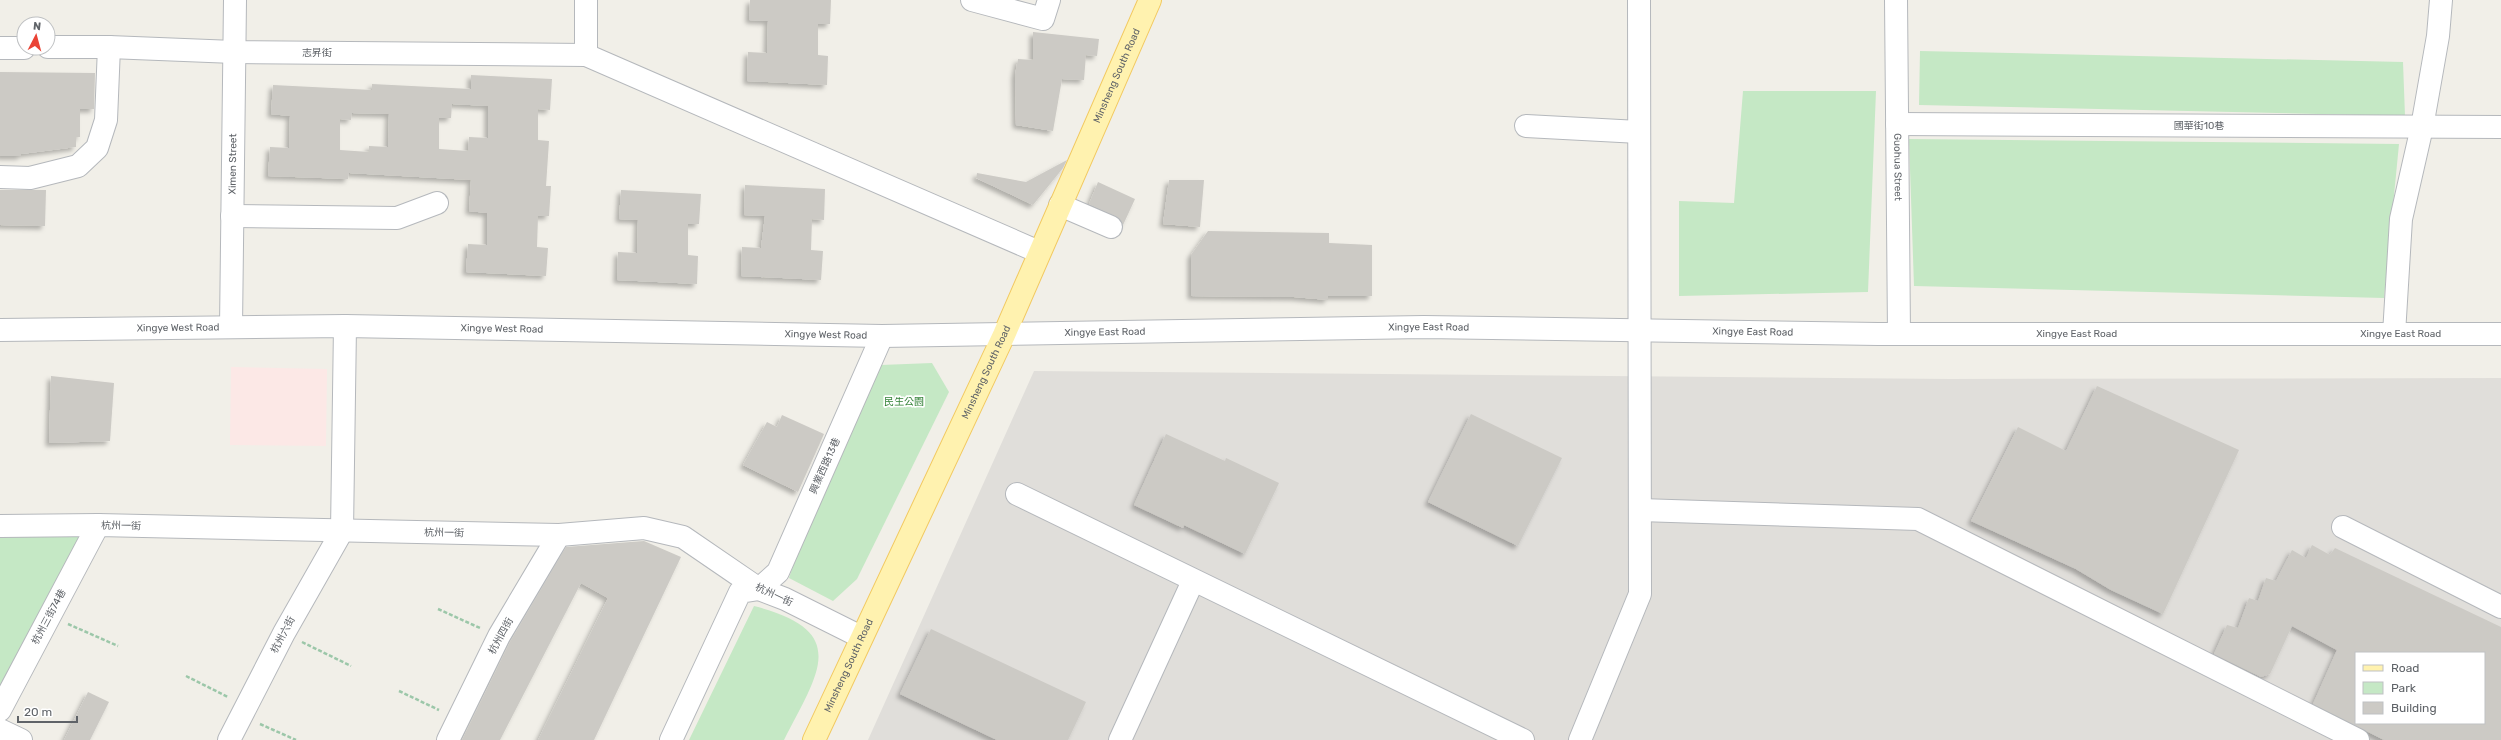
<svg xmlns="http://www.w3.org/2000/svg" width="2501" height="740" viewBox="0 0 2501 740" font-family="Rubik,'Noto Sans TC',sans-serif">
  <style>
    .industrial { fill: #e0deda; fill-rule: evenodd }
    .medical { fill: #fce8e6 }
    .green { fill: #c5e8c5 }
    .building { fill: #cccac5; fill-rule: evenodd; filter: url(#shadow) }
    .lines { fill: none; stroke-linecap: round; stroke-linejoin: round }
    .minor-casing { stroke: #b5b8bc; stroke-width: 24 }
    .major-casing { stroke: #f2c960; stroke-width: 24 }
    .path { stroke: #9cc7a9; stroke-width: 2.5; stroke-dasharray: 4 2; stroke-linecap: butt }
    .minor { stroke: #fff; stroke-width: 22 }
    .major { stroke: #fff2af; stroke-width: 22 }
    .labels { text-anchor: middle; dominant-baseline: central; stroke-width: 3.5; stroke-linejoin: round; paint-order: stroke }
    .street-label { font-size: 10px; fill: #5f6368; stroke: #fff }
    .park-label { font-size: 10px; fill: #348238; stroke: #fff }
  </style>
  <defs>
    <filter id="shadow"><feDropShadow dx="-3.5" dy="3.5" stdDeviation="2" flood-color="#0004"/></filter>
  </defs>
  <rect width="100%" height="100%" fill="#f1efe8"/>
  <path class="industrial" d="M1034 371 1950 379 2501 378V740H868ZM2356 653H2484V723H2356Z"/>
  <path class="medical" d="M231 367 327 369 326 446 230 445Z"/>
  <g class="green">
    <path d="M1920 51 2403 62 2405 116 1919 105Z"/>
    <path d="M1743 91H1876L1868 292 1679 296V201L1734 203Z"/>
    <path d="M1909 139 2399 144 2384 298 1914 286Z"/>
    <path d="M932 363 949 392 857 579 833 601 789 578 799 548 881 365Z"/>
    <path d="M85 533 0 702V534Z"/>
    <path d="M754 606C853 631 817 674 784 740H689Z"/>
  </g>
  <g class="building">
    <path d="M750 0H831L830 24H818V55L828 56 827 85 747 81 748 52 767 53 768 21 749 20Z"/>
    <path d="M1033 32 1099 39 1097 56 1086 55 1084 80 1062 79 1053 131 1016 125 1015 75 1018 59 1033 60Z"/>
    <path d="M0 72 95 73 94 109H80V137H76V147L21 154V156H0Z"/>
    <path d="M471 75 552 79 550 110 538 109V140L549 141 546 186H551L549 216H538L537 247 548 248 546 276 466 272 468 244 487 245V213L469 211 471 180 349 173 348 179 268 176 270 147 289 148 290 116 271 114 273 85 372 90V84L471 89ZM452 104 488 106V138L469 137 468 151 439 149V118H451ZM352 113 389 114 388 147 369 146V152L340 150V119L351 120Z"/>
    <path d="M1067 160 1063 168 1033 205 976 178 977 173 1026 182Z"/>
    <path d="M1169 180H1204L1200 227 1163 224Z"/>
    <path d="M1098 182 1135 199 1123 225 1116 216 1089 204Z"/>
    <path d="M745 185 825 189 824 220 812 219 811 250 823 251 821 280 741 276 742 247 761 248 765 216 744 215Z"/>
    <path d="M0 190H46L45 226 0 225Z"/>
    <path d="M621 190 701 194 699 224H688V255L698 256 697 284 617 280 618 252 637 253 638 220 619 219Z"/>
    <path d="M1208 231 1329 233V243L1372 245V296H1328V300L1294 297 1191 296V255Z"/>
    <path d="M51 376 114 383 110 441 49 443Z"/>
    <path d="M2097 386 2239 450 2163 614 2111 590 2076 569 1971 521 2018 427 2066 451Z"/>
    <path d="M1471 414 1562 458 1518 546 1428 502Z"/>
    <path d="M782 415 824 434 798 492 743 465 767 422 777 427Z"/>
    <path d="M1166 434 1225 461 1226 458 1279 483 1245 554 1184 525 1183 528 1134 505Z"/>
    <path d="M644 541 681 557 594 740H538L608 598 581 583 500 740H462L510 642 566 547Z"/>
    <path d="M2312 545 2330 555 2335 548 2501 627V740H2384L2313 704 2337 650 2292 626 2270 674 2261 677 2214 654 2227 625 2238 628 2249 598 2258 601 2266 578 2276 581 2292 550 2306 558ZM2356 653H2484V723H2356Z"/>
    <path d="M931 629 1086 702 1068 740H997L900 694Z"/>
    <path d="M88 692 109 702 90 740H64Z"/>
  </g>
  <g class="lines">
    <defs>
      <g id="minor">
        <path d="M972 0 1043 19 1049 0"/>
        <path id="s1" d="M1896 0 1899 334"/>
        <path d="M48 47H109L234 52 586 55 1039 252"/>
        <path d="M0 48H24"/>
        <path d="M586 55V0"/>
        <path d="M1897 124 2501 127"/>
        <path d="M1526 126 1639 132"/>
        <path d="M0 177 30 178 78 166 97 148 106 120 109 47"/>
        <path d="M1060 205 1111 227"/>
        <path d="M232 216 397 218 437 203"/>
        <path id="s2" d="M231 327 235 0"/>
        <path id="s3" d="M0 330 345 326 882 336 1424 327 1878 334H2501"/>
        <path d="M2394 334 2401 219 2422 127 2438 36 2441 0"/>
        <path d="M1017 494 1523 740"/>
        <path d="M1640 510 1918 519 2358 740"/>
        <path d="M0 526 98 525 559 535 644 528 683 537 759 589 785 599 861 637"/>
        <path d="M2343 527 2501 607"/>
        <path d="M759 589 778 572 882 336"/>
        <path d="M0 710 98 525"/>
        <path d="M0 730 21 740"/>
        <path d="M229 740 284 633 342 531 345 326"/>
        <path d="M448 740 499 636 559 535"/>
        <path d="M671 740 740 592 759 589"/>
        <path d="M1120 740 1193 581"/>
        <path d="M1580 740 1640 594 1639 0"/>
      </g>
      <g id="major">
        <path id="s4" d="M814 740 1004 335 1150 0"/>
      </g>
    </defs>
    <use href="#minor" class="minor-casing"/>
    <use href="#major" class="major-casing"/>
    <g class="path">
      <path d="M438 609 480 628"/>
      <path d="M68 624 118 646"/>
      <path d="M302 642 351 666"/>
      <path d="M186 676 228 697"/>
      <path d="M399 691 439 710"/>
      <path d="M260 724 296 740"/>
    </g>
    <use href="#minor" class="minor"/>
    <use href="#major" class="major"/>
  </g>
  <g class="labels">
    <g class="street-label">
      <text x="317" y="53">志昇街</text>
      <text stroke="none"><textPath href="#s4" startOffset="730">Minsheng South Road</textPath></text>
      <text x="2199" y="126">國華街10巷</text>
      <text stroke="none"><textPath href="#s2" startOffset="163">Ximen Street</textPath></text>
      <text stroke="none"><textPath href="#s1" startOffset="167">Guohua Street</textPath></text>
      <text stroke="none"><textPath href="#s3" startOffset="178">Xingye West Road</textPath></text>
      <text stroke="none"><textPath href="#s3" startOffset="1429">Xingye East Road</textPath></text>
      <text stroke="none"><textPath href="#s3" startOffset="502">Xingye West Road</textPath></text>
      <text stroke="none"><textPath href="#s3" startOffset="1753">Xingye East Road</textPath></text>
      <text stroke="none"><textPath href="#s3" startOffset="1105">Xingye East Road</textPath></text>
      <text stroke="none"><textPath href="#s3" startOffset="2077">Xingye East Road</textPath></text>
      <text stroke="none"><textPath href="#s3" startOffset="2401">Xingye East Road</textPath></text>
      <text stroke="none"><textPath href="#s3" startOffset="826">Xingye West Road</textPath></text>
      <text stroke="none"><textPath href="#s4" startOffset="406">Minsheng South Road</textPath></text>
      <text transform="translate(825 466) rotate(-66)">興業西路13巷</text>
      <text transform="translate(121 526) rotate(1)">杭州一街</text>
      <text transform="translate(444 533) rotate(1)">杭州一街</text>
      <text transform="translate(774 595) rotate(25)">杭州一街</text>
      <text transform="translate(49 617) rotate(-62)">杭州三街74巷</text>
      <text transform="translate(283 635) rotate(-62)">杭州六街</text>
      <text transform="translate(501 636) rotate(-61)">杭州四街</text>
      <text stroke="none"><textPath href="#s4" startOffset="82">Minsheng South Road</textPath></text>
    </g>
    <g class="park-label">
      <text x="904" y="402">民生公園</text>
    </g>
  </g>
  <rect x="2355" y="652" width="130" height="72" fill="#ffffff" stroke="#bfc1c3"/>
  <rect x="2363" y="665" width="20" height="6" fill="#fff2af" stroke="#bfc1c3"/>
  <text x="2391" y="672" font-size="12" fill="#5f6368">Road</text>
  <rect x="2363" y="682" width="20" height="12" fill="#c5e8c5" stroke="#bfc1c3"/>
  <text x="2391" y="692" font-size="12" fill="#5f6368">Park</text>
  <rect x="2363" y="702" width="20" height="12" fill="#cccac5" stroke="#bfc1c3"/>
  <text x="2391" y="712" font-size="12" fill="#5f6368">Building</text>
  <g transform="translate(36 36) rotate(6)"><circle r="19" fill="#ffffff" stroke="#bfc1c3"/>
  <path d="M0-3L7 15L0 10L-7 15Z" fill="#ea4335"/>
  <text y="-6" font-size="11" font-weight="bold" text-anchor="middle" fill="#5f6368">N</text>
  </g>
  <path d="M18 716v6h59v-6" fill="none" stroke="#5f6368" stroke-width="2"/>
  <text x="24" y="716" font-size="12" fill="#5f6368" stroke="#ffffff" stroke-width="3" paint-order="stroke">20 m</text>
</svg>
